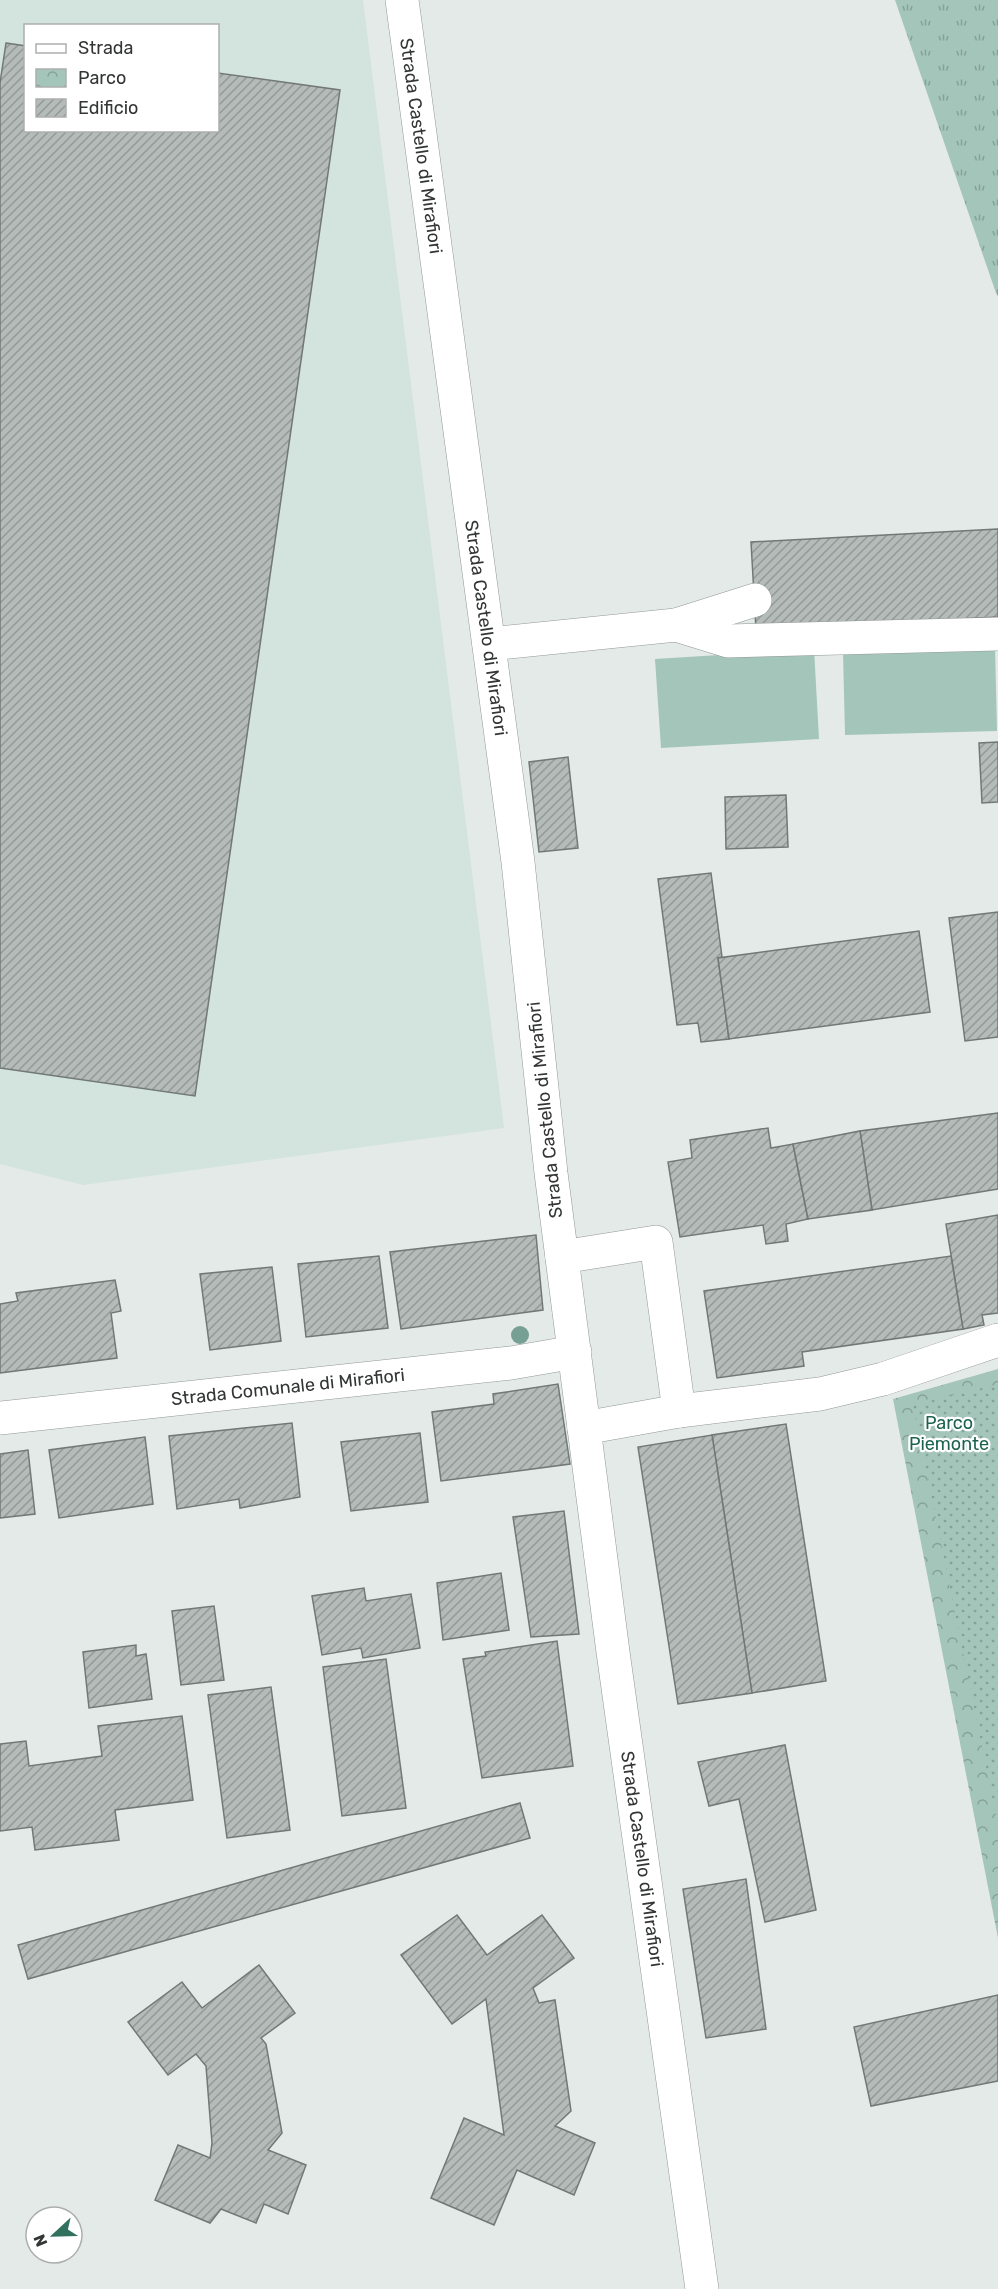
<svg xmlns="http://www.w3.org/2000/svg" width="998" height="2289" viewBox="0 0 998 2289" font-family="Rubik,sans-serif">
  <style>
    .built { fill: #d3e3dd; fill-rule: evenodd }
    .grass { fill: url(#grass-tufts) }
    .park { fill: url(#park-crowns) }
    .garden { fill: url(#garden-dots) }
    .pitch { fill: #a4c5b9 }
    .building { fill: url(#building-hatch); stroke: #727876; stroke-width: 1.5 }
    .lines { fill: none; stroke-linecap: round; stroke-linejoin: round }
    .minor-casing { stroke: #929896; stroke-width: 34 }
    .minor { stroke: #fff; stroke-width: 33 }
    .tree { fill: #76a094 }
    .labels { text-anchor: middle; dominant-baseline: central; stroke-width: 4.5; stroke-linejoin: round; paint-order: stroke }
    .street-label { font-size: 18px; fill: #333635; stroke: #fff }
    .park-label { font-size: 18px; fill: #1d6350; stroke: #fff }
  </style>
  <defs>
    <pattern id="grass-tufts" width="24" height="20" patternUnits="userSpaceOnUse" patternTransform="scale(1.5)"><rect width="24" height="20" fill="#a4c5b9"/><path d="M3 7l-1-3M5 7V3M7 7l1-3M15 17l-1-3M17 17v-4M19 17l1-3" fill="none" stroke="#86a197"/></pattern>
    <pattern id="park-crowns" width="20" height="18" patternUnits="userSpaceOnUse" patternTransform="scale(1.5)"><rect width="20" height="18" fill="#a4c5b9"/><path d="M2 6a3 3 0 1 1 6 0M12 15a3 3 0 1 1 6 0" fill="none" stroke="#86a197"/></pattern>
    <pattern id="garden-dots" width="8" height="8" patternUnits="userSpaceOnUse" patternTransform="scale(1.5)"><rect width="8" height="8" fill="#a4c5b9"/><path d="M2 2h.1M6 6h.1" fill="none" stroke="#86a197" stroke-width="1.8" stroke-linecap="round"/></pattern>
    <pattern id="building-hatch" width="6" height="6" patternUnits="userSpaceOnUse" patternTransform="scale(1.5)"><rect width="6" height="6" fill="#b4bbb8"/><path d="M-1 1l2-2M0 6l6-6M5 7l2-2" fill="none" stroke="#939996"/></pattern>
  </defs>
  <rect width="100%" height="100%" fill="#e3eae8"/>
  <path class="built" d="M0 0H363L504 1128 83 1185 0 1164ZM26 26H218V130H26Z"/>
  <path class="grass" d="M895 0H998V296L996 293Z"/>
  <path class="park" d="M998 1369V1938L893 1399Z"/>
  <path class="garden" d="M998 1384V1826L913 1405Z"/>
  <g class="pitch">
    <path d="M995 647 997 731 845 735 843 652Z"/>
    <path d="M814 649 819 739 661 748 655 659Z"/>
  </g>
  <g class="building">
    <path d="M6 43 26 46V130H218V73L340 90 195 1096 0 1068V83Z"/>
    <path d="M998 529V617L756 630 751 542Z"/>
    <path d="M998 742V802L982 803 979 743Z"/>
    <path d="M568 757 578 848 539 852 529 762Z"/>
    <path d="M786 795 788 847 726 849 725 797Z"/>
    <path d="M711 873 722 957 718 958 729 1039 701 1042 698 1023 677 1025 658 879Z"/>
    <path d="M998 912V1037L965 1041 949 918Z"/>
    <path d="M919 931 930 1012 729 1039 718 958Z"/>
    <path d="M998 1113V1189L872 1210 860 1131Z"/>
    <path d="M768 1128 771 1148 793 1144 808 1219 786 1224 788 1241 766 1244 763 1225 680 1237 668 1162 692 1158 690 1140Z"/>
    <path d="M860 1131 872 1210 808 1219 793 1144Z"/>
    <path d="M998 1215V1313L982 1315 984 1325 963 1329 946 1224Z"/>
    <path d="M536 1235 543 1310 401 1329 390 1252Z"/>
    <path d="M379 1256 388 1328 306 1337 298 1264Z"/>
    <path d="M951 1256 963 1329 802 1352 804 1366 717 1378 704 1291Z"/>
    <path d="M272 1267 281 1341 210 1350 200 1274Z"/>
    <path d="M115 1280 121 1311 111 1313 117 1358 0 1373V1304L18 1301 16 1293Z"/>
    <path d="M558 1384 570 1464 441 1481 432 1412 494 1404 493 1394Z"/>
    <path d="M292 1423 300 1497 240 1508 239 1499 177 1509 169 1436Z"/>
    <path d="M786 1424 826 1681 752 1693 712 1435Z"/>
    <path d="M420 1433 428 1502 351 1511 341 1442Z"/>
    <path d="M712 1435 752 1693 678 1704 638 1447Z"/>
    <path d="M145 1437 153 1504 59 1518 49 1450Z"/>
    <path d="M28 1450 35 1514 0 1518V1454Z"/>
    <path d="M564 1511 579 1634 531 1637 513 1517Z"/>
    <path d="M501 1573 509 1630 443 1640 437 1583Z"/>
    <path d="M364 1588 366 1601 411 1594 420 1648 363 1658 361 1648 322 1655 312 1596Z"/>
    <path d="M214 1606 224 1680 181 1685 172 1611Z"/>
    <path d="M557 1641 573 1766 482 1778 463 1659 486 1656 485 1652Z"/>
    <path d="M136 1645V1656L146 1654 152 1699 89 1708 83 1652Z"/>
    <path d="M386 1659 406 1808 342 1816 323 1667Z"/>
    <path d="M271 1687 290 1830 227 1838 208 1695Z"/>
    <path d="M182 1716 193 1800 115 1810 119 1840 35 1850 32 1827 0 1831V1744L26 1741 29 1766 102 1756 98 1726Z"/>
    <path d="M785 1745 816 1910 765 1922 739 1799 709 1806 698 1762Z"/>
    <path d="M520 1803 530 1838 28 1979 18 1945Z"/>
    <path d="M746 1879 766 2029 706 2038 683 1889Z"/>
    <path d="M457 1915 487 1955 542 1915 574 1958 533 1988 539 2003 555 2000 571 2111 555 2126 595 2143 574 2195 517 2170 494 2225 431 2198 464 2118 504 2135 486 1999 452 2024 401 1955Z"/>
    <path d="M259 1965 295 2013 261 2038 266 2044 282 2133 268 2150 306 2165 288 2214 264 2204 256 2223 221 2209 210 2223 155 2200 178 2145 210 2158 212 2143 206 2066 196 2054 168 2075 128 2022 182 1982 202 2008Z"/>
    <path d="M998 1995V2081L871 2106 854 2027Z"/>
  </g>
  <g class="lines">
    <defs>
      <g id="minor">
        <path d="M402 0 518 862 551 1173 613 1652 702 2289"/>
        <path d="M676 625 728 641 998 634"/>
        <path d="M489 644 676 625 755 600"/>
        <path d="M562 1257 656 1242 679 1411 584 1428"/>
        <path d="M679 1411 820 1394 883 1379 998 1340"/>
        <path d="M0 1418 511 1363 575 1352"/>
      </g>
    </defs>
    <use href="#minor" class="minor-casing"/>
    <use href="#minor" class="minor"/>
  </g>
  <circle class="tree" cx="520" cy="1335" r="9"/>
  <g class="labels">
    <g class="street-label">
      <text transform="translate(421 146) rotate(82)">Strada Castello di Mirafiori</text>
      <text transform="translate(486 628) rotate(82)">Strada Castello di Mirafiori</text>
      <text transform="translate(545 1110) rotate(-96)">Strada Castello di Mirafiori</text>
      <text transform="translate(288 1387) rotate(-6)">Strada Comunale di Mirafiori</text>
      <text transform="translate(642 1859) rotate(82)">Strada Castello di Mirafiori</text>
    </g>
    <g class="park-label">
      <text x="949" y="1423">Parco<tspan x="949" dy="21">Piemonte</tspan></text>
    </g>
  </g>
  <rect x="24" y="24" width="195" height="108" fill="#ffffff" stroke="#adafae" stroke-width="1.5"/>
  <rect x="36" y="44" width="30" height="9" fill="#ffffff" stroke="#adafae" stroke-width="1.5"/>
  <text x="78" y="54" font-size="18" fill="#333635">Strada</text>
  <rect x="36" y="69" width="30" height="18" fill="url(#park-crowns)" stroke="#adafae" stroke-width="1.5"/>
  <text x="78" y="84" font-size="18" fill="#333635">Parco</text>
  <rect x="36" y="99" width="30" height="18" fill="url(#building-hatch)" stroke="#adafae" stroke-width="1.5"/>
  <text x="78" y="114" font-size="18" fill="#333635">Edificio</text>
  <g transform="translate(54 2235) rotate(248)"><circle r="28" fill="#ffffff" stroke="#adafae" stroke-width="1.5"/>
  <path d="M0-4.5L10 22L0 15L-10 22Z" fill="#33715f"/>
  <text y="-9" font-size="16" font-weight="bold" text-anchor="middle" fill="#333635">N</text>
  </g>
</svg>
